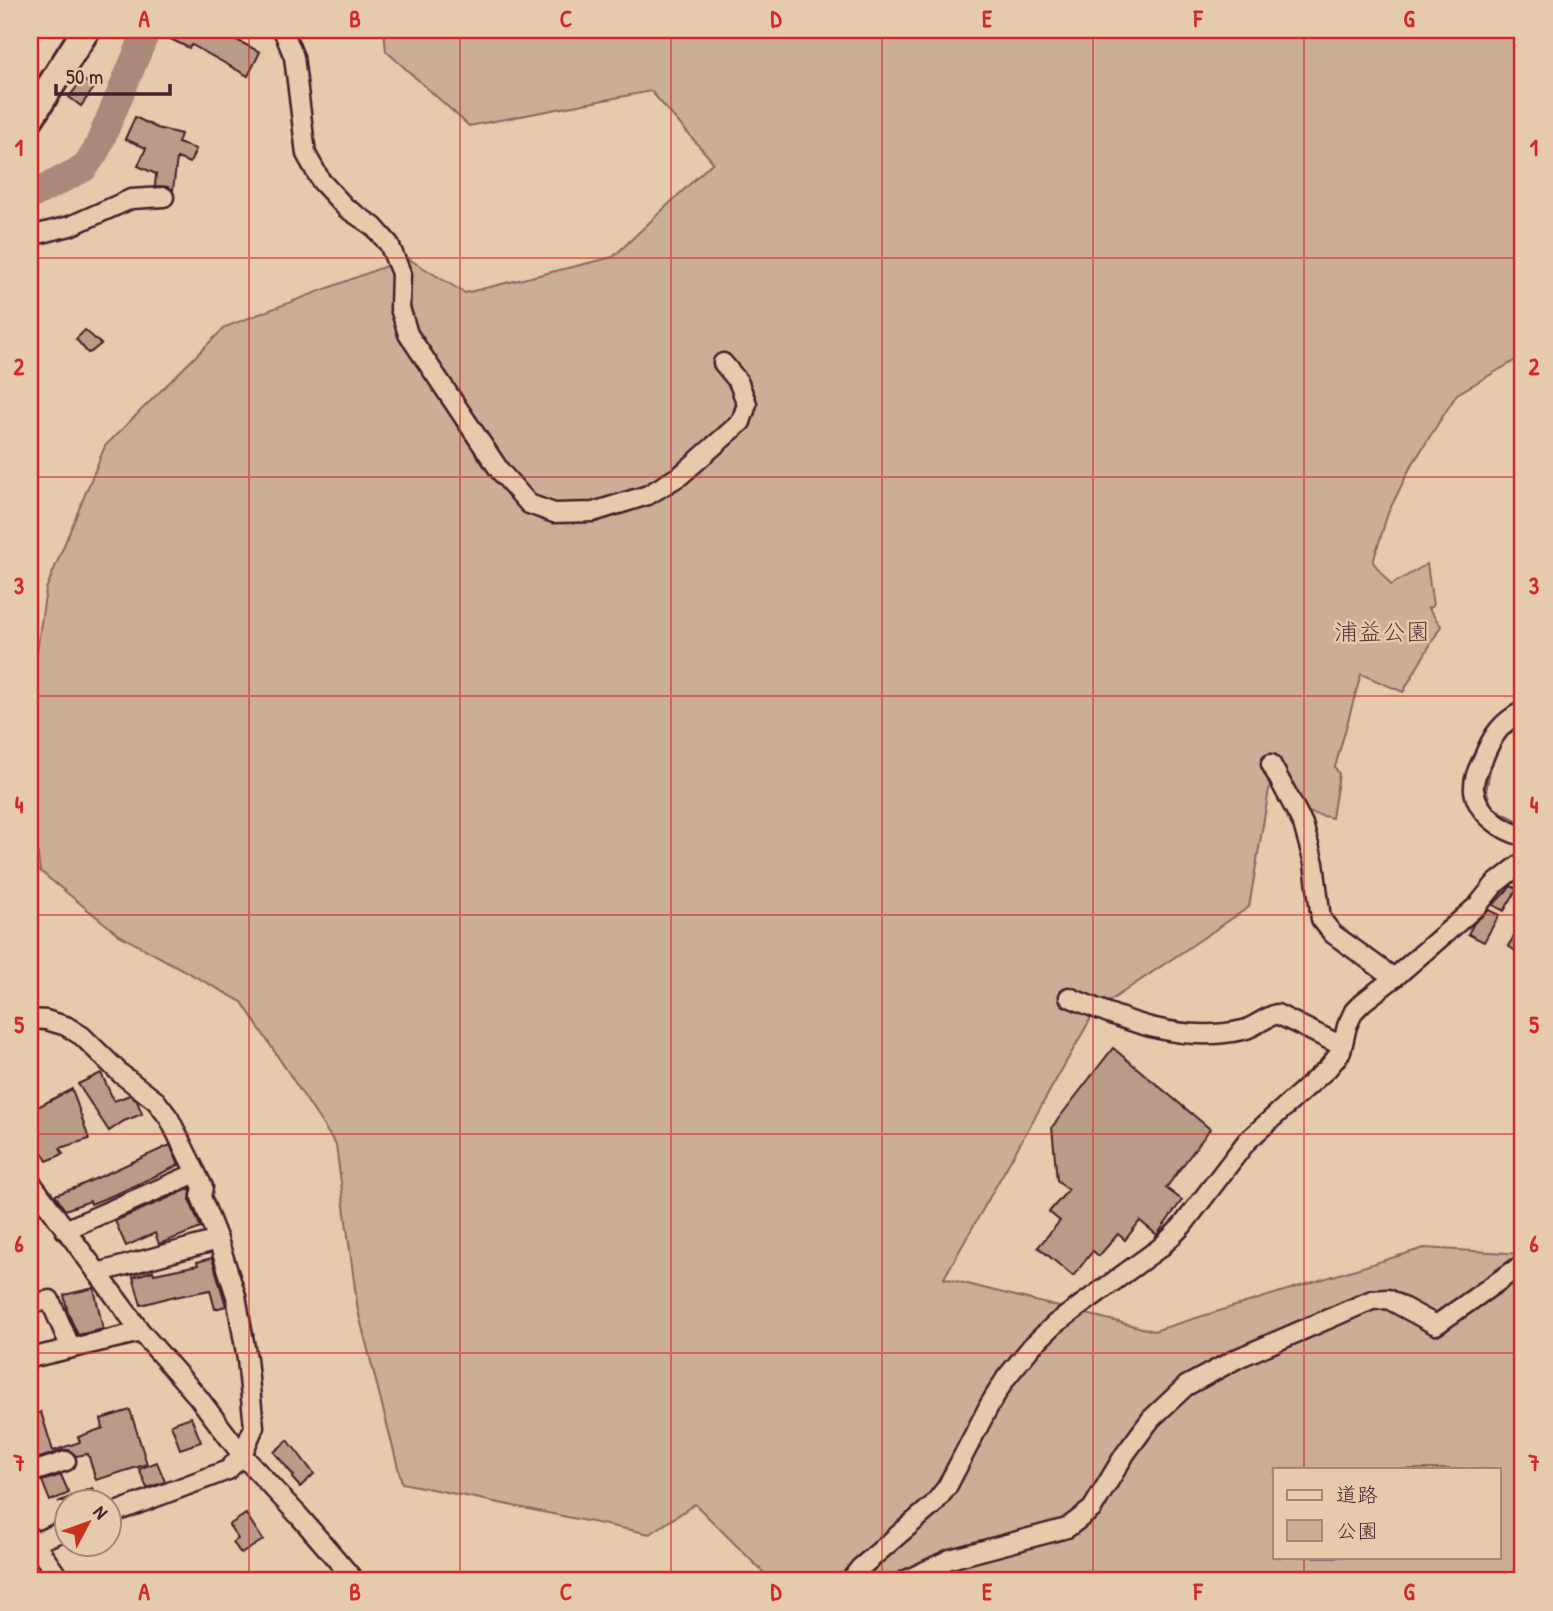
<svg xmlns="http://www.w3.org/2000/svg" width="1553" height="1611" viewBox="0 0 1553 1611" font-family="'Patrick Hand','Klee One',sans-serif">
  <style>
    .green { fill: #ccae97; stroke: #8b6661; stroke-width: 2; fill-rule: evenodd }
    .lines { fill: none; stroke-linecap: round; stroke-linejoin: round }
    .stream { stroke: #845f5b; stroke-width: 4.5 }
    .river { stroke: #aa897b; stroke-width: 28 }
    .building { fill: #ba9b88; stroke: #4a1f2b; stroke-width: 2 }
    .street-casing { stroke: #4a1f2b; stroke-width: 23 }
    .secondary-casing { stroke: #4a1f2b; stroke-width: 32 }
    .street { stroke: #e5caac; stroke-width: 18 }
    .secondary { stroke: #e5caac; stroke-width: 26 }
    .grid { fill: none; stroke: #d62828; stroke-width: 2; stroke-opacity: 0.55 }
    .labels { text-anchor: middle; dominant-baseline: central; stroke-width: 5; stroke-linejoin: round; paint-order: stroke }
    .park-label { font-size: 24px; fill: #5e343b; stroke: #e5caac }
    .neatline { fill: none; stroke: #d62828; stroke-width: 2.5 }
    .grid-label { font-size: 23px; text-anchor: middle; font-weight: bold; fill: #d62828 }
  </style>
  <rect width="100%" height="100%" fill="#e5caac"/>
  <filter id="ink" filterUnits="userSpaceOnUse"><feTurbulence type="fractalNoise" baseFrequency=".0143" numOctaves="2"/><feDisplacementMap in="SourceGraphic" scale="14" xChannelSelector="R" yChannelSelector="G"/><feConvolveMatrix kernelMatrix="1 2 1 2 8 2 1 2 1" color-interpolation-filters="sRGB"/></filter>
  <g filter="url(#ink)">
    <path class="green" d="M384 30H1523V356L1457 394 1410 468 1388 513 1373 562 1391 585 1427 564 1433 606 1428 608 1441 626 1403 692 1361 674 1335 767 1339 774 1332 818 1302 811 1274 760 1249 907 1095 1011 944 1278 1154 1331 1424 1248 1523 1254V1581H772L695 1504 650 1534 402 1483 358 1311 336 1145 242 1002 119 935 40 871 30 799V698L46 589 105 446 225 327 407 258 465 293 613 257 713 162 651 91 469 126 386 51ZM1275 1469H1499V1557H1275Z"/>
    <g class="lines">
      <g class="stream">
        <path d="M1503 737 1523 721"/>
        <path d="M1490 763 1485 790 1491 808 1523 825"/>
      </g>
      <path class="river" d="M30 196 84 168 96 151 147 30"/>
    </g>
    <g class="building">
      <path d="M152 30H217L260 52 248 76 192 45 189 48Z"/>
      <path d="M83 79 94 88 81 106 69 97Z"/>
      <path d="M135 117 157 128 181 134 178 143 196 149 190 163 177 158 173 190 168 187 155 186 156 174 138 166 146 148 125 139Z"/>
      <path d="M85 330 101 344 91 352 88 353 76 339Z"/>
      <path d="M1511 886 1517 889 1504 911 1493 905Z"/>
      <path d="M1489 910 1499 915 1484 942 1468 934 1474 923Z"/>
      <path d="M1523 922V956L1508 946Z"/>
      <path d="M1113 1048 1210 1129 1166 1188 1182 1200 1157 1235 1140 1221 1125 1240 1118 1234 1099 1256 1093 1251 1073 1276 1038 1247 1060 1221 1049 1212 1068 1190 1057 1180 1052 1127Z"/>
      <path d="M101 1073 114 1101 130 1095 137 1101 142 1114 124 1121 109 1131 78 1084Z"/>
      <path d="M72 1089 89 1139 60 1148 63 1154 47 1161 30 1131V1111Z"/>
      <path d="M170 1145 179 1165 121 1192 91 1204 90 1201 65 1210 55 1195 77 1187Z"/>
      <path d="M191 1188 190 1201 201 1228 159 1244 155 1233 126 1246 115 1221Z"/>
      <path d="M212 1258 226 1306 215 1309 210 1290 175 1297V1296L141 1305 133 1277 153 1271 154 1274 198 1265 197 1262Z"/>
      <path d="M94 1288 103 1329 78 1335 68 1313 64 1295Z"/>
      <path d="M130 1410 147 1464 96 1480 88 1454 76 1456 69 1450H63L31 1461 30 1416 41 1412 53 1451 80 1442 78 1437 103 1428 101 1419Z"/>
      <path d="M191 1417 201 1442 180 1449 171 1424Z"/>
      <path d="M288 1440 314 1474 300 1487 292 1478 294 1476 274 1452Z"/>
      <path d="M157 1462 165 1482 147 1488 139 1469Z"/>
      <path d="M61 1475 69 1493 50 1501 42 1481Z"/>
      <path d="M92 1488 98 1502H58Z"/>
      <path d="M246 1514 263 1540 241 1554 233 1542 238 1539 229 1525Z"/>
    </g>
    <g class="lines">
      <defs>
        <g id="street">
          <path d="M283 30 294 57 306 154 321 181 346 208 373 226 389 244 401 273 400 308 408 334 500 471 529 504 554 513 593 512 648 495 681 475 741 422 747 404 738 381 723 363"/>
          <path d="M30 236 70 226 131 199 164 197"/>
          <path d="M1523 711C1501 722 1492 736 1483 759 1478 769 1473 779 1474 790 1477 813 1502 831 1523 836"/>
          <path d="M1271 764 1303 824 1314 863 1321 919 1333 934 1394 978"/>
          <path d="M1069 997C1125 1021 1181 1044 1243 1030 1255 1027 1265 1017 1277 1014L1342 1046"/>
          <path d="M30 1019 46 1020 66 1026 82 1036 121 1074 156 1101 169 1118 203 1187 201 1197 218 1240 236 1296 247 1359 254 1427 242 1455 228 1470 108 1515"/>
          <path d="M30 1181 141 1332 198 1397 242 1455 300 1517 355 1581"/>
          <path d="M65 1230 196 1173"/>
          <path d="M97 1273 218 1240"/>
          <path d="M30 1304 50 1300 71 1348"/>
          <path d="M30 1358 141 1332"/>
          <path d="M30 1473 66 1461"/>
          <path d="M30 1537 61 1581"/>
          <path d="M34 1543 66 1530"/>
          <path d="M850 1581 860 1568 933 1505 947 1487 990 1404 1006 1378 1032 1346 1055 1324 1161 1247 1182 1226 1247 1141 1328 1068 1341 1052 1347 1026 1354 1011 1363 1002 1394 978 1478 905 1495 884 1523 862"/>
          <path d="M904 1581 950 1559 1067 1528 1092 1509 1125 1454 1151 1419 1186 1386 1238 1358 1372 1300 1388 1299 1436 1325 1523 1264"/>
        </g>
        <path id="secondary" d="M30 118 86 30"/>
      </defs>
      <use href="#street" class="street-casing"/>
      <use href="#secondary" class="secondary-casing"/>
      <use href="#street" class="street"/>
      <use href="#secondary" class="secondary"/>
    </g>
  </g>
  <path class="grid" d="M249 30V1581M460 30V1581M671 30V1581M882 30V1581M1093 30V1581M1304 30V1469M30 258H1523M30 477H1523M30 696H1523M30 915H1523M30 1134H1523M30 1353H1523M1304 1557V1581"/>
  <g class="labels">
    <g class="park-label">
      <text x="1382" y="631">浦益公園</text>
    </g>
  </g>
  <rect width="1553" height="1611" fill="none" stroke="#e5caac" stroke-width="77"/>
  <rect x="1273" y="1468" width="228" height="91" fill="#e5caac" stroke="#a78678" stroke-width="2"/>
  <rect x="1287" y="1490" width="35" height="10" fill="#e5caac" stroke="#a78678" stroke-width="2"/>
  <text x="1336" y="1502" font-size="21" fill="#4a1f2b">道路</text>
  <rect x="1287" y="1520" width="35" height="21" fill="#ccae97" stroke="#a78678" stroke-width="2"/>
  <text x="1336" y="1538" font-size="21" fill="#4a1f2b">公園</text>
  <g transform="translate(88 1523) rotate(49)"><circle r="33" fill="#e5caac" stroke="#a78678" stroke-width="2"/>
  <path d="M0-5L12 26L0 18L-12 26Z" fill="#c8321e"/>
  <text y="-10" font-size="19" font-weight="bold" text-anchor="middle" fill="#4a1f2b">N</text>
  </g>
  <path d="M56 84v10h114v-10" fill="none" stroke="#4a1f2b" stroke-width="3.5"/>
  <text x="66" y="84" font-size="21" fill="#4a1f2b" stroke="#e5caac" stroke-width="5" paint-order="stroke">50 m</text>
  <rect x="38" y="38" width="1476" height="1534" class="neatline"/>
  <g class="grid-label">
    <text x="144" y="27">A</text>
    <text x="355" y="27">B</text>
    <text x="566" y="27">C</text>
    <text x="776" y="27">D</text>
    <text x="987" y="27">E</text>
    <text x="1198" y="27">F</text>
    <text x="1409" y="27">G</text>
    <text x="19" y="156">1</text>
    <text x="1534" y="156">1</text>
    <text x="19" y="375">2</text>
    <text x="1534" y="375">2</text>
    <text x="19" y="594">3</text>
    <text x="1534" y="594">3</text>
    <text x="19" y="813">4</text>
    <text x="1534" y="813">4</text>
    <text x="19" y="1033">5</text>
    <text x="1534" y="1033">5</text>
    <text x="19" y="1252">6</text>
    <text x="1534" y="1252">6</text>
    <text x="19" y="1471">7</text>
    <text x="1534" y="1471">7</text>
    <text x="144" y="1600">A</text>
    <text x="355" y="1600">B</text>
    <text x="566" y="1600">C</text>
    <text x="776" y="1600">D</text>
    <text x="987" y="1600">E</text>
    <text x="1198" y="1600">F</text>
    <text x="1409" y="1600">G</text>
  </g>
</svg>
